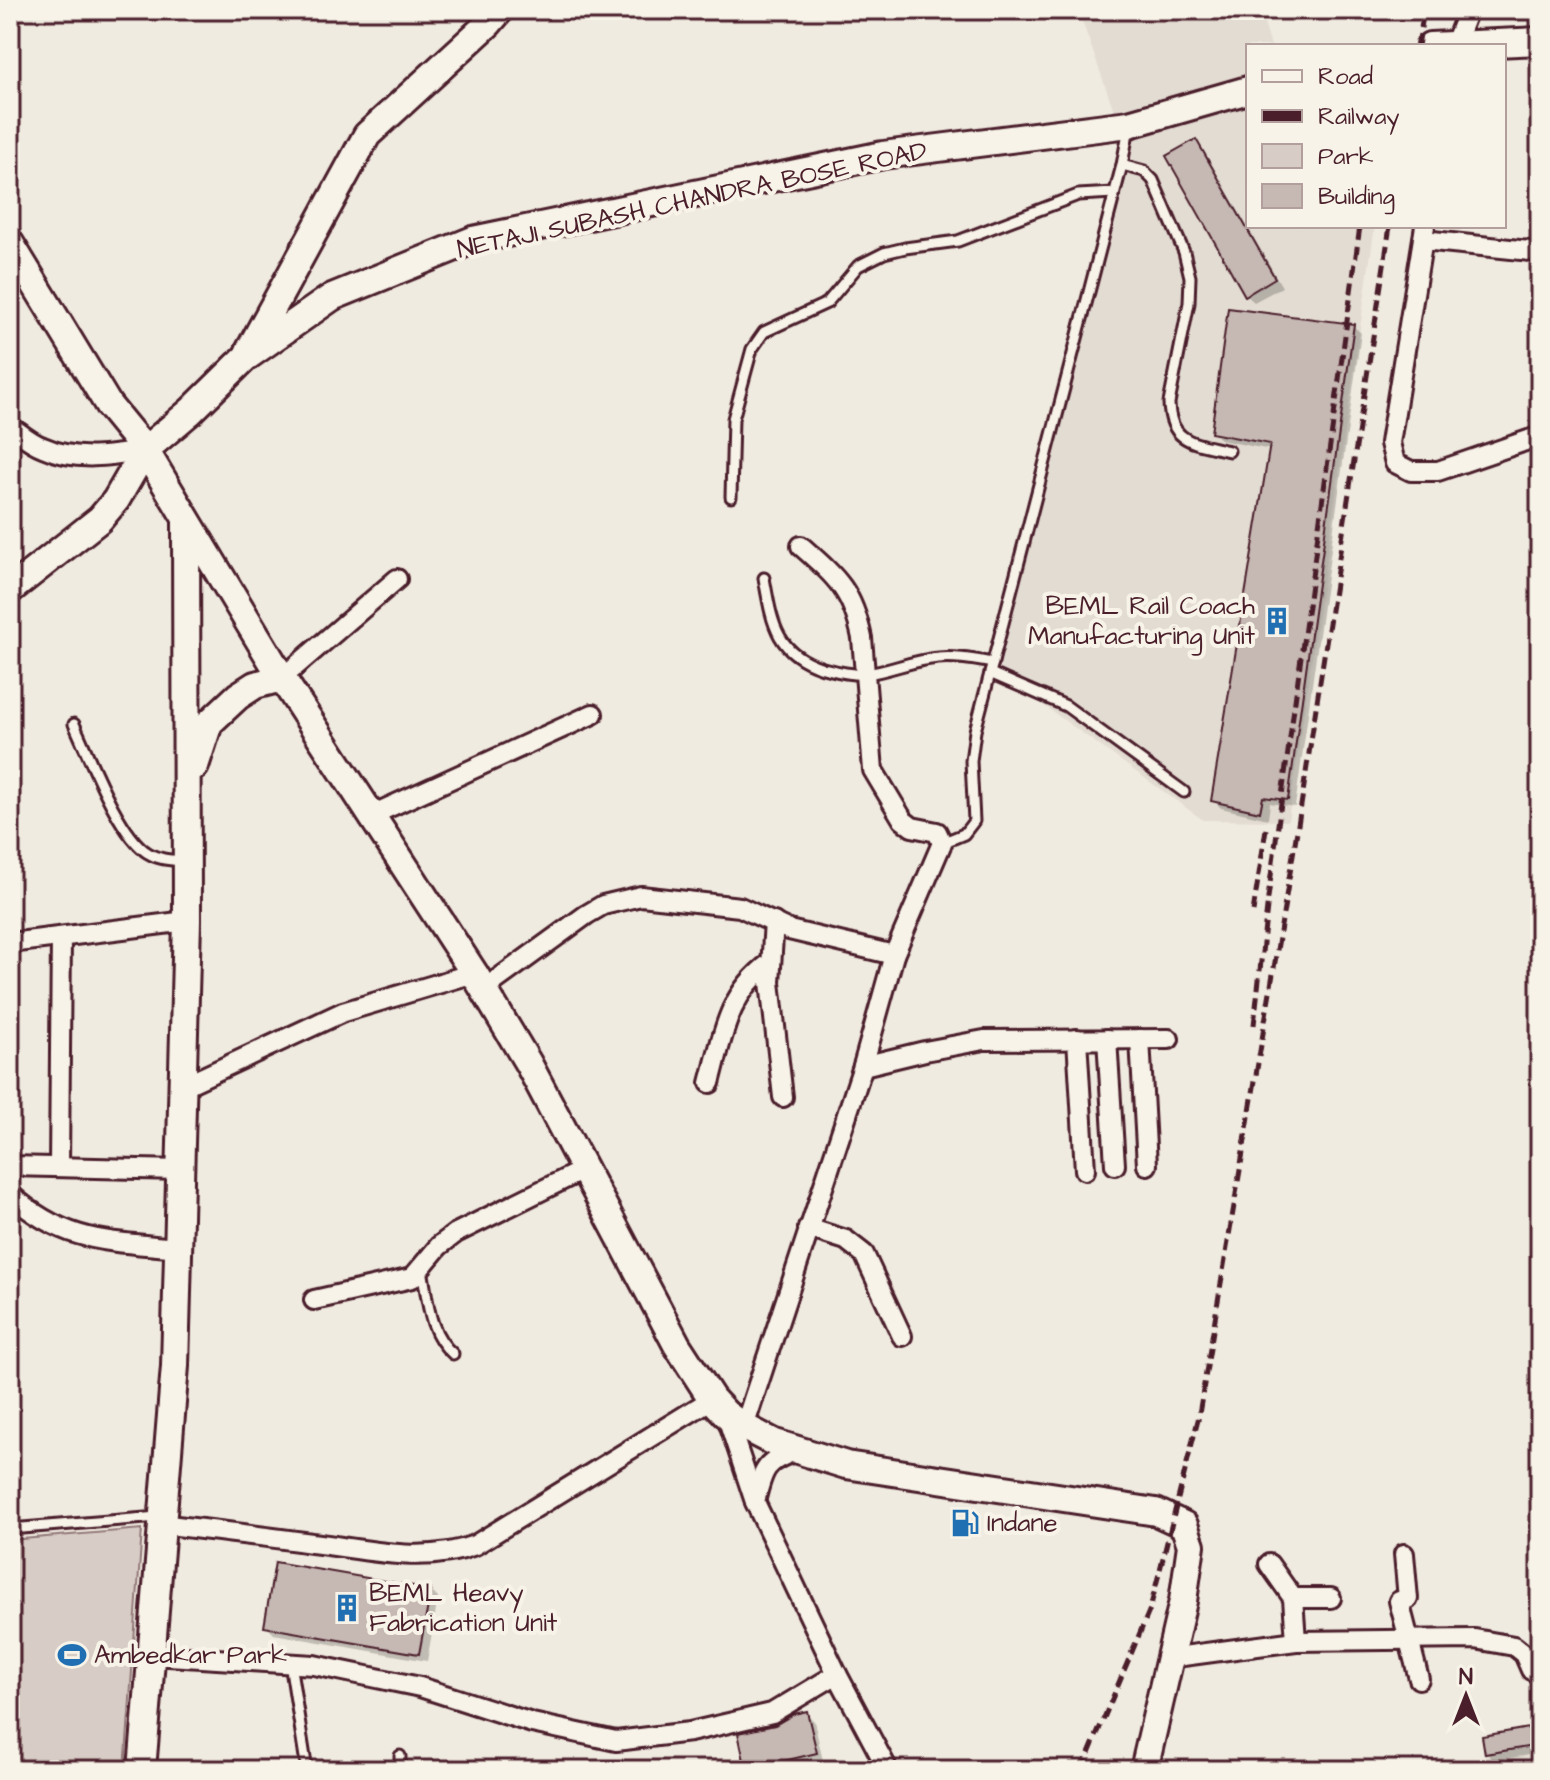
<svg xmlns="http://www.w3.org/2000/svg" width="1550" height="1780" viewBox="0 0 1550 1780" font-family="'Architects Daughter',sans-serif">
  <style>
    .built { fill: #e3dcd2 }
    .green { fill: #d8cdc6; stroke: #917678; stroke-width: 2 }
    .shadow { fill: #0003 }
    .building { fill: #c6b8b3; stroke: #4a1f2b; stroke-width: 2 }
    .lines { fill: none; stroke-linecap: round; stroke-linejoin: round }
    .lane-casing { stroke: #4a1f2b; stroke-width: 15 }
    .street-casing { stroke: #4a1f2b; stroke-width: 24 }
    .secondary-casing { stroke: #4a1f2b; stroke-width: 32 }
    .lane { stroke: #f7f3e8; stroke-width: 9 }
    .street { stroke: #f7f3e8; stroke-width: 18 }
    .secondary { stroke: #f7f3e8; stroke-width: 26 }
    .rail { stroke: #4a1f2b; stroke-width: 5; stroke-dasharray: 12 6; stroke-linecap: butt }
    .labels { text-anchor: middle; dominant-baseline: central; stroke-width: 8; stroke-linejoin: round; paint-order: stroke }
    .street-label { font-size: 26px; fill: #4a1f2b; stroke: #f7f3e8 }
    .poi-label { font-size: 26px; fill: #4a1f2b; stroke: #f7f3e8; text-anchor: start }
  </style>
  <rect width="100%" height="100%" fill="#f0ebe0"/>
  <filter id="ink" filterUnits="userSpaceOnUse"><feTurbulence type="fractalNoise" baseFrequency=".0125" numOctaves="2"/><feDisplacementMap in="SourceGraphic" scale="16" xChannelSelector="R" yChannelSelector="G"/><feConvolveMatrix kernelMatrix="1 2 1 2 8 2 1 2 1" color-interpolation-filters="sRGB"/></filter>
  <g filter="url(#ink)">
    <g class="built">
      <path d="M1078 10H1260L1271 46H1248V226H1375L1288 821 1203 820 989 666 1122 133Z"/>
      <path d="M1540 1745V1770H1488L1485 1754Z"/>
    </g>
    <path class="green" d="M142 1529 125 1770H10V1540Z"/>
    <g class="shadow">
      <path d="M1196 141 1203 149 1282 287 1254 302 1246 295Z"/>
      <path d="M1353 326 1361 333 1295 807 1270 803 1268 819 1221 808 1213 800 1271 450 1221 440 1213 433Z"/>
      <path d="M430 1590 438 1598 427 1661 274 1634 266 1626Z"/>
      <path d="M806 1713 814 1721 823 1761 785 1770 748 1769 775 1727Z"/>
      <path d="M1540 1728V1753L1494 1761 1487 1753Z"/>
    </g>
    <g class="building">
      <path d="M1196 139 1275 278 1245 296 1166 156Z"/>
      <path d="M1228 308 1354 324 1288 800 1263 797 1260 812 1211 801 1270 444 1211 433Z"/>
      <path d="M275 1562 431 1589 419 1654 264 1627Z"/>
      <path d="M807 1711 817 1753 746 1770 738 1733 775 1725 794 1714Z"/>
      <path d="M1540 1726V1745L1485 1754 1482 1736Z"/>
    </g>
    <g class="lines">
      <defs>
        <g id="lane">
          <path d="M1122 165 1144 171 1153 180 1184 252 1190 277 1189 303 1169 403C1170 444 1196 443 1229 451"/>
          <path d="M731 497 733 419 752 349 764 332 827 303 858 266 884 253 905 248 958 241 1078 195 1114 193"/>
          <path d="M764 578C772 622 775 653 823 668 835 671 853 676 866 674 890 671 913 660 938 658 956 656 975 660 993 663"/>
          <path d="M990 673 1066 706 1184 792"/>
          <path d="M74 724C89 756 119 836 148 853 159 860 172 860 185 861"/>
          <path d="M942 843 964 834 974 821 971 761 975 731 1122 165 1129 127"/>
          <path d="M422 1269C428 1300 428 1333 453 1354"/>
          <path d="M10 1529 158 1517"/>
          <path d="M290 1663 307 1770"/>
          <path d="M400 1756V1770"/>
        </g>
        <g id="street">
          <path d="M1454 46 1468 10"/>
          <path d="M1425 226 1390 443 1395 463 1411 471H1438L1540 436"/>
          <path d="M1423 240 1540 252"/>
          <path d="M10 426C20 433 31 443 43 447 76 462 111 456 145 450"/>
          <path d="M282 678 397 579"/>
          <path d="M372 815 593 714"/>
          <path d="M774 922 770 982 783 1097"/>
          <path d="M10 943 187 921"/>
          <path d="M484 989 586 915 603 905 641 896 740 907 789 930 894 955"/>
          <path d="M1077 1039 1085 1170"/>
          <path d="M1107 1039 1115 1165"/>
          <path d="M1140 1039 1147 1165"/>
          <path d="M863 1066 925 1051 984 1040 1169 1039"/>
          <path d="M710 1083C723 1035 727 995 770 963"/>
          <path d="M184 1086 343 1012 474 973"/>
          <path d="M10 1166 181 1170"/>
          <path d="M59 1167 61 937"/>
          <path d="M10 1194C65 1244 109 1241 178 1248"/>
          <path d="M808 1228 846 1240 864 1254 902 1336"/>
          <path d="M314 1300 412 1278 439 1246 456 1233 583 1170"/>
          <path d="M726 1414 755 1502 837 1674 888 1770"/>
          <path d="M744 1427 863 1066 894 955 942 843 937 832 912 827 903 820 873 770 862 638C852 590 837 578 801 546"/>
          <path d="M755 1502C763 1470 764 1461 797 1451"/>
          <path d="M160 1524C211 1530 261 1536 312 1543 365 1549 424 1565 475 1545L712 1399"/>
          <path d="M1404 1554 1408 1599 1399 1601 1419 1679"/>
          <path d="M1269 1564 1293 1598 1296 1641"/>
          <path d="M1293 1598H1331"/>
          <path d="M152 1655 314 1665 420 1687 532 1723 616 1741 690 1732 772 1713 837 1674"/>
          <path d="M1168 1658 1296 1641 1475 1639 1514 1646 1524 1654 1531 1670 1540 1673"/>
        </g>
        <g id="secondary">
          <path d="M1430 46 1540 41"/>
          <path d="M10 243 109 406 145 450 282 678 474 973 528 1063 677 1345 712 1399 726 1414 744 1427 775 1443 846 1465 1156 1512 1184 1525 1191 1545 1183 1601 1144 1770"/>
          <path d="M249 351 367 135 488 24 500 10"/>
          <path d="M10 590 100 519 116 500 145 450 191 411 245 358 332 297 473 240 883 155 1129 124 1248 90"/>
          <path d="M195 766 209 723 238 696 255 685 282 678"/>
          <path d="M142 1770 175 1366 187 921 186 523"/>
        </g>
      </defs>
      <use href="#lane" class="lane-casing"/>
      <use href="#street" class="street-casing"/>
      <use href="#secondary" class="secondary-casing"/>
      <use href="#lane" class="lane"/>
      <use href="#street" class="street"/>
      <use href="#secondary" class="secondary"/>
      <g class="rail">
        <path d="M1418 46 1424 10"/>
        <path d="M1253 912 1266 829"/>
        <path d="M1254 1025 1268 898 1360 226"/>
        <path d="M1082 1770 1150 1609 1198 1420 1298 825 1390 226"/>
      </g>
    </g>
  </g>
  <defs>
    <symbol id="building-bare" viewBox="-9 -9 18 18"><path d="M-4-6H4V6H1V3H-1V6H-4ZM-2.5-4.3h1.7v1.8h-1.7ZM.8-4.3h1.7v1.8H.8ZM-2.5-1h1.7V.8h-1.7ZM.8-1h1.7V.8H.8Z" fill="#1f6fb2" stroke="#f7f3e8" stroke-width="2.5" paint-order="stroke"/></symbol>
    <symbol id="fuel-bare" viewBox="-9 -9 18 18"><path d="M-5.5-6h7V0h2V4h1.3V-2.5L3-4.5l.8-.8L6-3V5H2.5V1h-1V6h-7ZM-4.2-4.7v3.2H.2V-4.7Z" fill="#1f6fb2" stroke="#f7f3e8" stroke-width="2.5" paint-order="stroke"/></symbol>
    <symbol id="stadium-bare" viewBox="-9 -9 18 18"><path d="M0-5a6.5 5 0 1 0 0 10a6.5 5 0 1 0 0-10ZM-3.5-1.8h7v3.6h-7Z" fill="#1f6fb2" stroke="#f7f3e8" stroke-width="2.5" paint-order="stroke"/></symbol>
  </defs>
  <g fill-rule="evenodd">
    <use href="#building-bare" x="1257" y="601" width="40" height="40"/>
    <use href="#fuel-bare" x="945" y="1503" width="40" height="40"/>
    <use href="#building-bare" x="327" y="1588" width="40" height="40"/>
    <use href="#stadium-bare" x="52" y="1635" width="40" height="40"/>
  </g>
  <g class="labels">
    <g class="street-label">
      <text transform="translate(692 200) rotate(-12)">NETAJI SUBASH CHANDRA BOSE ROAD</text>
    </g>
    <g class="poi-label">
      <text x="1255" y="606" text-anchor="end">BEML Rail Coach<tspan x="1255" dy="30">Manufacturing Unit</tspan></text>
      <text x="987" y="1523">Indane</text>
      <text x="369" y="1593">BEML Heavy<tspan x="369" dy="30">Fabrication Unit</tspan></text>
      <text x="94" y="1655">Ambedkar Park</text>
    </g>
  </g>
  <rect width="1550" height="1780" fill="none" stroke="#f7f3e8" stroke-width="40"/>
  <rect x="20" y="20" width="1510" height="1740" fill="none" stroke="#4a1f2b" stroke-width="3" filter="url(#ink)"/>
  <rect x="1246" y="44" width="260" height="184" fill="#f7f3e8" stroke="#b29e9c" stroke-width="2"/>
  <rect x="1262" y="70" width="40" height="12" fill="#f7f3e8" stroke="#b29e9c" stroke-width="2"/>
  <text x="1318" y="84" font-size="24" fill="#4a1f2b">Road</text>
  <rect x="1262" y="110" width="40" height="12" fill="#4a1f2b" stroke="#b29e9c" stroke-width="2"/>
  <text x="1318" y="124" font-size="24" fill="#4a1f2b">Railway</text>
  <rect x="1262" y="144" width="40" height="24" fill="#d8cdc6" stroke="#b29e9c" stroke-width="2"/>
  <text x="1318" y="164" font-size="24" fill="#4a1f2b">Park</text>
  <rect x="1262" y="184" width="40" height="24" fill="#c6b8b3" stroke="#b29e9c" stroke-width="2"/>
  <text x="1318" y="204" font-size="24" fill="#4a1f2b">Building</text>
  <g transform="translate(1466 1696)" stroke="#f7f3e8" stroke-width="6" paint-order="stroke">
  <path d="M0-6L14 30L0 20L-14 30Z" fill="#4a1f2b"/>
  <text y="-12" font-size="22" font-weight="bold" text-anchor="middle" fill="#4a1f2b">N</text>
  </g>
</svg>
